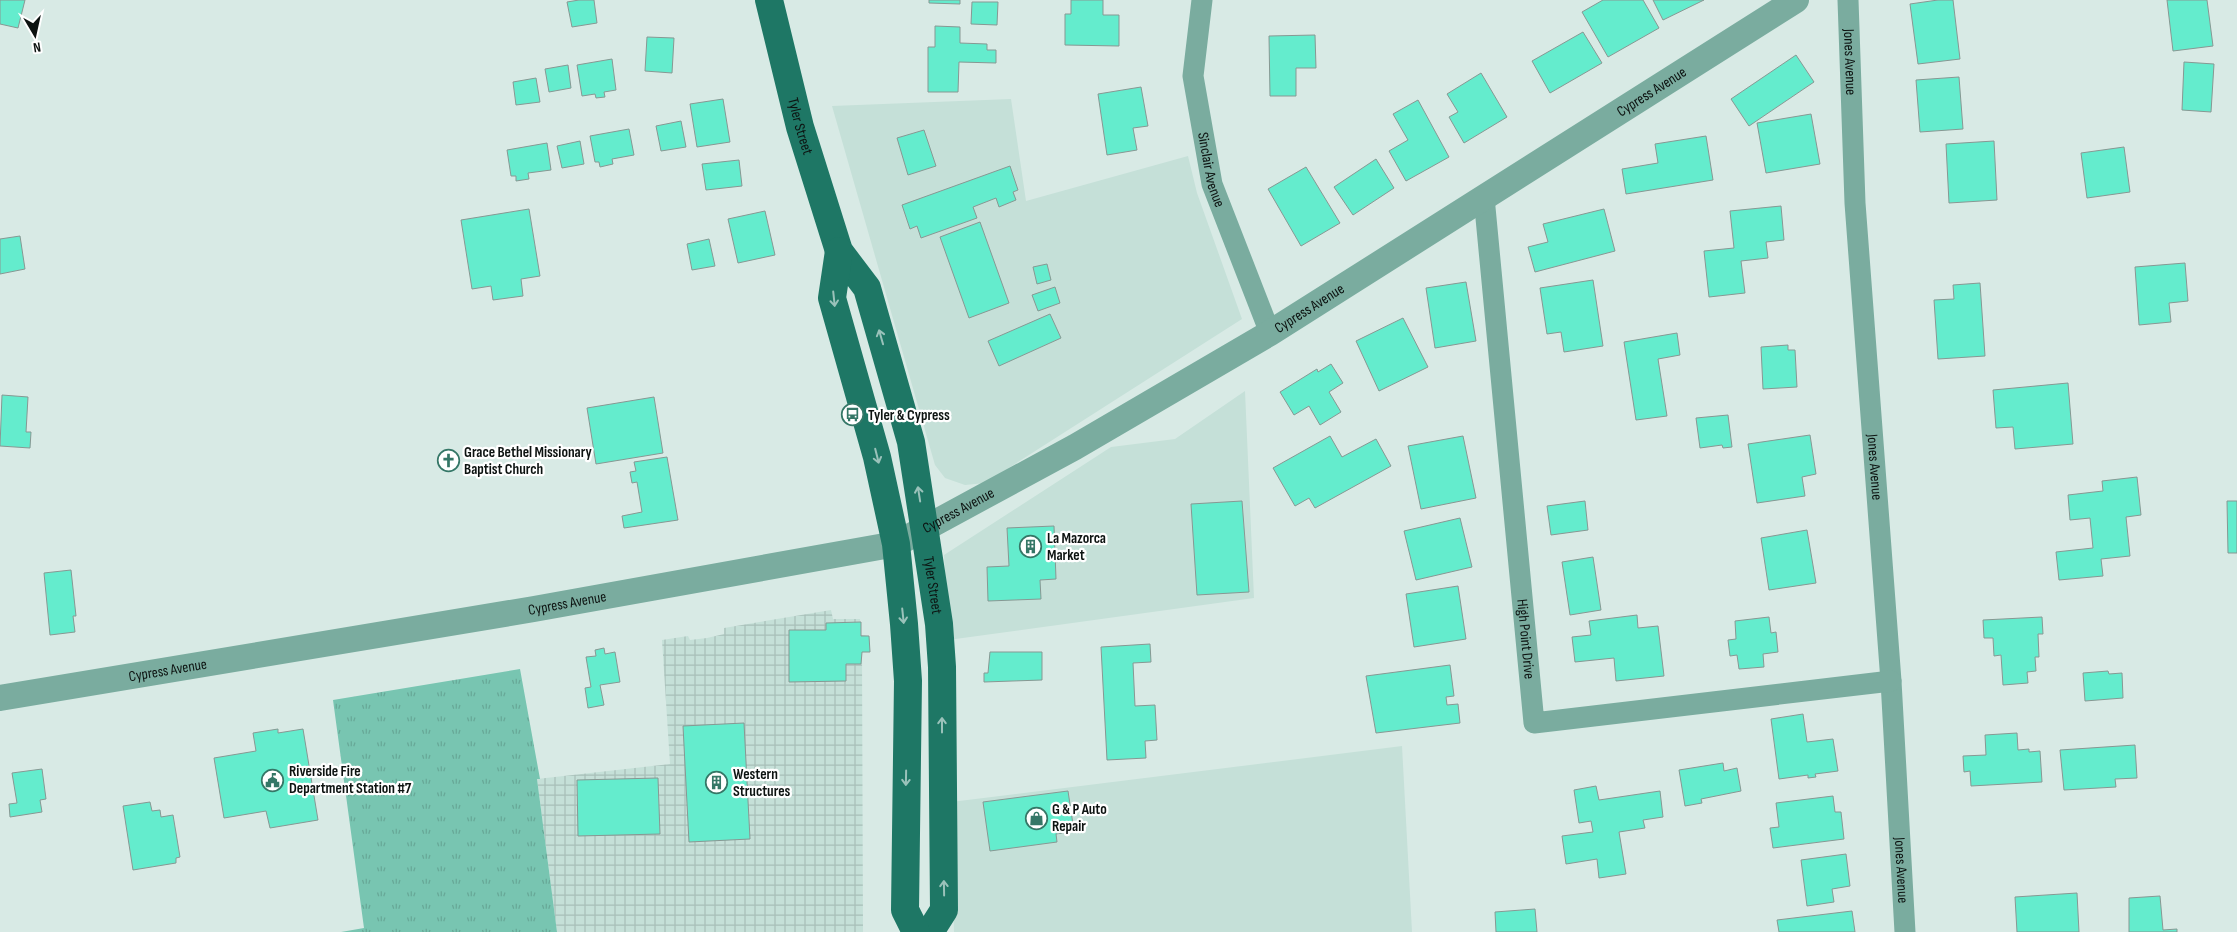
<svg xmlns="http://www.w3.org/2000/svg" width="2237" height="932" viewBox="0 0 2237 932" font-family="'Sofia Sans Condensed',sans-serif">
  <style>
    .built { fill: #c5e0d8 }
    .industrial { fill: url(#industrial-grid) }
    .grass { fill: url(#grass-tufts) }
    .building { fill: #64eccd; stroke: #879893 }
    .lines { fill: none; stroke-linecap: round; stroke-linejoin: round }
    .minor { stroke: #7aac9f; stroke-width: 21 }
    .tertiary { stroke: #7aac9f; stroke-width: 26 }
    .primary { stroke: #1e7765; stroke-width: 28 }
    .oneway { stroke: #9ac2ba }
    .labels { text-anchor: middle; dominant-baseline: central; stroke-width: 4.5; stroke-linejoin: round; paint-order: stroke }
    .street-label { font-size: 15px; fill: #0d1311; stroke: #fff }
    .poi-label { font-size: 15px; font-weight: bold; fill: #0d1311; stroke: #fff; text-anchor: start }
  </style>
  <defs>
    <pattern id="industrial-grid" width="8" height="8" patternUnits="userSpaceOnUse" patternTransform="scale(1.25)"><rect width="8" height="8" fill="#c5e0d8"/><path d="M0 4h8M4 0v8" fill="none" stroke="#a8bfb8"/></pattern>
    <pattern id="grass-tufts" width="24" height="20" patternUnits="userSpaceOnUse" patternTransform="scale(1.25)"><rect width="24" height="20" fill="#78c5b1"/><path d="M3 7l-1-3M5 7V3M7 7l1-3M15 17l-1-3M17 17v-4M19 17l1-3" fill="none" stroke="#67a897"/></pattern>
  </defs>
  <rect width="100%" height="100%" fill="#d8eae5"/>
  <g class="built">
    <path d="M1011 99 1026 201 1188 156 1197 193 1242 319 985 483 965 485 945 478 935 465 832 106Z"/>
    <path d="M1245 391 1254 598 948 640 944 555 1111 447 1175 439Z"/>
    <path d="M1402 746 1412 932H954L951 802Z"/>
  </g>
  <path class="industrial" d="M831 610 833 619H860L861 635 869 636 870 652H862L863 932H557L537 779 670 764 662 640 688 636 690 640 707 638 724 634V628Z"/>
  <path class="grass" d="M520 669 540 779H537L557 932H341L364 928 333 700Z"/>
  <g class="building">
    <path d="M0 0H25L18 28 0 24Z"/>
    <path d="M579 0H594L597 23 572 27 567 2Z"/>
    <path d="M929 0H960V4L929 3Z"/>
    <path d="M1071 0H1103V15H1119V46L1065 45V14H1071Z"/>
    <path d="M1603 0H1643L1659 28 1608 57 1582 12Z"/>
    <path d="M1653 0H1704L1663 20Z"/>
    <path d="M1938 0H1953L1960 59 1918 64 1910 4Z"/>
    <path d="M2167 0H2207L2213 46 2173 51Z"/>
    <path d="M972 2H998L997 25 971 24Z"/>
    <path d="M935 26 960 27V43L987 44V50H996V63L959 62 958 92H928V47H935Z"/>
    <path d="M1583 32 1602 63 1550 93 1532 61Z"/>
    <path d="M1315 35 1316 68H1296V96H1270L1269 36Z"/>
    <path d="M647 37 674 38 672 73 645 71Z"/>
    <path d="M1796 55 1814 82 1749 126 1731 99Z"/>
    <path d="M612 59 616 90 604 92 605 97 596 98 595 94 582 96 577 65Z"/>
    <path d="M2184 62 2214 64 2211 112 2182 110Z"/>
    <path d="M568 65 571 88 549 92 545 69Z"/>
    <path d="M1481 73 1507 117 1464 143 1449 117 1458 112 1447 94Z"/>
    <path d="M1959 77 1963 129 1920 132 1916 80Z"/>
    <path d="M536 78 540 102 516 105 513 82Z"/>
    <path d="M1141 87 1148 126 1133 128 1137 150 1107 155 1098 94Z"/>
    <path d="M723 99 730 142 697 147 690 104Z"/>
    <path d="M1418 100 1449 157 1406 181 1389 151 1408 140 1393 114Z"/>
    <path d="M1811 114 1820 164 1766 173 1757 123Z"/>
    <path d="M681 121 686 147 661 151 656 126Z"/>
    <path d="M629 129 634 155 612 159 613 164 600 167 599 162H595L590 136Z"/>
    <path d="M924 130 936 166 908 175 897 138Z"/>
    <path d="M1706 136 1713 180 1626 194 1622 169 1658 163 1655 144Z"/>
    <path d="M580 141 584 164 562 168 557 146Z"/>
    <path d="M1994 141 1997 200 1949 203 1946 144Z"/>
    <path d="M547 143 551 170 528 173 529 179 516 181V176H511L507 150Z"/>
    <path d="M2124 147 2130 192 2087 198 2081 153Z"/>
    <path d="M1376 159 1394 188 1353 215 1334 187Z"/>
    <path d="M739 160 742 186 706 190 702 164Z"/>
    <path d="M1010 166 1018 190 1013 192 1016 200 999 207 996 198 973 207 977 218 921 238 917 226 910 229 902 205Z"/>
    <path d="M1306 167 1340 223 1301 246 1268 189Z"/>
    <path d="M1781 206 1784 240 1766 242 1768 258 1741 261 1745 293 1709 297 1704 251 1734 248 1730 211Z"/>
    <path d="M529 209 540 276 521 279 523 296 493 300 491 286 472 289 461 220Z"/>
    <path d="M1604 209 1615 251 1535 272 1528 247 1548 242 1543 224Z"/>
    <path d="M765 211 775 255 738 263 728 219Z"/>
    <path d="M980 222 1009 303 969 318 940 237Z"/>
    <path d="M20 236 25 269 0 274V239Z"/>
    <path d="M709 239 715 266 692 270 687 244Z"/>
    <path d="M2185 263 2188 301 2169 303 2171 322 2139 325 2135 267Z"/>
    <path d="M1047 264 1051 280 1037 284 1033 267Z"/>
    <path d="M1593 280 1603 346 1564 352 1561 332 1547 334 1540 288Z"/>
    <path d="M1466 282 1476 341 1435 348 1426 288Z"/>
    <path d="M1980 283 1985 356 1938 359 1934 300 1954 299 1953 285Z"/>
    <path d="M1055 287 1060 303 1038 311 1032 295Z"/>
    <path d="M1050 314 1061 338 999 366 988 341Z"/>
    <path d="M1403 318 1428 367 1379 391 1356 341Z"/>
    <path d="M1677 333 1680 355 1658 359 1667 416 1636 420 1624 342Z"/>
    <path d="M1788 345V350H1795L1797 387 1763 389 1761 347Z"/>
    <path d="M1331 364 1343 383 1329 392 1341 412 1320 425 1309 406 1294 415 1280 392 1317 369 1318 372Z"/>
    <path d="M2068 383 2073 444 2015 449 2013 427 1996 428 1993 390Z"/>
    <path d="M2 395 28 397 26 432H31L30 448 0 446Z"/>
    <path d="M654 397 663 453 596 464 587 408Z"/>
    <path d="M1728 415 1732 447 1723 448 1722 445 1700 448 1696 418Z"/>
    <path d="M1810 435 1816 474 1802 477 1805 496 1757 503 1748 444Z"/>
    <path d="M1330 436 1342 457 1376 439 1391 466 1315 508 1309 498 1295 506 1273 468Z"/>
    <path d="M1463 436 1476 498 1421 509 1408 446Z"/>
    <path d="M667 457 678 520 624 528 622 516 642 512 637 482 632 483 630 472 636 471 634 462Z"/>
    <path d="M2137 477 2141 515 2126 517 2130 556 2101 559 2103 576 2059 580 2056 552 2093 548 2090 518 2070 520 2068 495 2103 491 2102 481Z"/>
    <path d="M1242 501 1249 592 1197 595 1191 504Z"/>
    <path d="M1585 501 1588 530 1551 535 1547 506Z"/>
    <path d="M2227 501H2237V553H2228Z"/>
    <path d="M1460 518 1472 567 1416 580 1404 531Z"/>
    <path d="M1054 526 1056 579 1040 580 1041 599 988 601 987 567 1009 566 1007 528Z"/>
    <path d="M1807 530 1816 583 1769 590 1761 538Z"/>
    <path d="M1593 557 1601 610 1570 615 1562 562Z"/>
    <path d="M71 570 76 616H73L75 632 50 635 44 573Z"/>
    <path d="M1458 586 1466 639 1414 647 1406 594Z"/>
    <path d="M1637 615 1638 628 1658 626 1664 676 1616 681 1614 658 1575 662 1572 637 1591 635 1589 621Z"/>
    <path d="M1769 617 1771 633 1776 632 1778 652 1763 654 1764 667 1739 669 1737 655 1730 656 1728 640 1736 639 1735 621Z"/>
    <path d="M2042 617 2043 634H2038L2039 657H2035L2036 671 2027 672 2028 683 2003 685 2001 655 1994 656 1993 638H1984L1983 620Z"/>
    <path d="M861 622V636H869L870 652H862L861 664H846V681L789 682V630H826V623Z"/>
    <path d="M1150 644 1151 662 1133 663 1135 706 1155 705 1157 740 1145 741 1146 758 1107 760 1101 647Z"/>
    <path d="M604 648 605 654 615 652 620 682 600 685 604 705 588 708 585 688 591 687 586 657 596 656 595 650Z"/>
    <path d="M990 652H1042V680L984 682V673H988Z"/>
    <path d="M1450 665 1454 696 1446 697 1447 705 1458 704 1460 723 1376 733 1366 676Z"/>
    <path d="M2108 671 2109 674 2122 673 2123 698 2085 701 2083 673Z"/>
    <path d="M1803 714 1807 742 1833 739 1838 771 1815 774 1816 777 1808 778V775L1779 779 1771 719Z"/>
    <path d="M744 723 750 839 689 842 683 726Z"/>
    <path d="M278 729V733L303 729 318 820 270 828 266 811 224 818 214 758 256 751 253 733Z"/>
    <path d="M2017 733 2018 750 2029 749V752L2040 751 2042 782 1971 786 1970 771 1964 772 1963 756 1986 755 1985 735Z"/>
    <path d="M2135 745 2137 778 2115 779 2116 787 2064 790 2060 750Z"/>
    <path d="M1723 763 1724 771 1737 768 1741 791 1701 799 1702 803 1685 806 1679 770Z"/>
    <path d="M42 769 46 799 40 800 42 812 10 817 9 804 17 803 12 773Z"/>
    <path d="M658 778 660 834 578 836 577 780Z"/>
    <path d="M1596 786 1599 800 1660 791 1663 817 1643 820 1645 828 1619 832 1626 874 1599 878 1597 859 1566 864 1562 836 1593 832 1591 821 1579 823 1574 790Z"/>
    <path d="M1068 791 1074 831 1056 834 1057 842 990 851 983 802Z"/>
    <path d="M1833 796 1835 812H1841L1844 839 1773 848 1770 828 1779 827 1776 803Z"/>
    <path d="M150 802 152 811 160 810 161 817 173 815 180 857 176 858V863L133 870 123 806Z"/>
    <path d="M1846 854 1850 886 1832 889 1834 902 1807 906 1801 860Z"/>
    <path d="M2077 893 2079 932H2017L2015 897Z"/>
    <path d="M2160 896 2163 930 2177 929V932H2129V898Z"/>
    <path d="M1535 909 1537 932H1496L1495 912Z"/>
    <path d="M1852 911 1855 932H1779L1777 920Z"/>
  </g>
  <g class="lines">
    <g class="minor">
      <path id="s1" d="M1202 0 1193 76 1212 184 1270 333"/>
      <path id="s2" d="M1848 0 1855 203 1891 681 1905 932"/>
      <path id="s3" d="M1484 197 1534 723 1891 681"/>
    </g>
    <path class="tertiary" id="s4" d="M0 698 534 609 896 544 1075 447 1270 333 1796 0"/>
    <g class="primary">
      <path id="s5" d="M769 0 800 127 839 251 867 288 911 442 939 624 942 667 944 910 930 932"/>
      <path d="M839 251 832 298 877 457 896 544 904 624 908 681 905 910 916 932"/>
    </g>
  </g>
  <defs><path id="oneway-shaft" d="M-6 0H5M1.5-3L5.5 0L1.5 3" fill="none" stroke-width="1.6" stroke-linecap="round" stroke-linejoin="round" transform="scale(1.25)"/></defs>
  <g class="oneway">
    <use href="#oneway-shaft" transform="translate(834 299) rotate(84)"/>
    <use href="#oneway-shaft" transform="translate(881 337) rotate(-106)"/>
    <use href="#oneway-shaft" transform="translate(877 456) rotate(76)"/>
    <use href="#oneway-shaft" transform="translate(919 494) rotate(-99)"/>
    <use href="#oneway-shaft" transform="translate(903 616) rotate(84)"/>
    <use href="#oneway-shaft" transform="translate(942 725) rotate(-90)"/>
    <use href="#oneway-shaft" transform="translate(906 778) rotate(91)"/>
    <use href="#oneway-shaft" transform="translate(944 888) rotate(-91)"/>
  </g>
  <defs>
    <symbol id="bus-ring" viewBox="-11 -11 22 22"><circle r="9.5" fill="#fff" stroke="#357767" stroke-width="1.5"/><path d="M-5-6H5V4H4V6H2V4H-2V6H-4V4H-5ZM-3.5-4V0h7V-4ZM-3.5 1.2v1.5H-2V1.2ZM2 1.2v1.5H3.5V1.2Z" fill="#357767"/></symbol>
    <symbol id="church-ring" viewBox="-11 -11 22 22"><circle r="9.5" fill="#fff" stroke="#357767" stroke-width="1.5"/><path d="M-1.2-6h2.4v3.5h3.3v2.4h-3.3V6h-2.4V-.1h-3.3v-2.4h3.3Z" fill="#357767"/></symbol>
    <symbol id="building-ring" viewBox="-11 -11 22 22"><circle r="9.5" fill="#fff" stroke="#357767" stroke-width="1.5"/><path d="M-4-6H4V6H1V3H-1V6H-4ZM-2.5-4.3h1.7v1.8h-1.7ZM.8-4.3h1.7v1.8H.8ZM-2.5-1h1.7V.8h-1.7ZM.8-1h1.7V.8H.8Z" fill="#357767"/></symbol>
    <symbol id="civic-ring" viewBox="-11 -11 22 22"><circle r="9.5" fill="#fff" stroke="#357767" stroke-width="1.5"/><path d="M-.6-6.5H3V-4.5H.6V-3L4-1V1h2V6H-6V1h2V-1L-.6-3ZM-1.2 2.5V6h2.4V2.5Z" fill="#357767"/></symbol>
    <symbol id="shop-ring" viewBox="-11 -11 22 22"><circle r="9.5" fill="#fff" stroke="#357767" stroke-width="1.5"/><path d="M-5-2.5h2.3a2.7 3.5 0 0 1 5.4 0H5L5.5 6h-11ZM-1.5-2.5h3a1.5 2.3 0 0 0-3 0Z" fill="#357767"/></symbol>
  </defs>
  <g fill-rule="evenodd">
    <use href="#bus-ring" x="840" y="402" width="25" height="25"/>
    <use href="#church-ring" x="436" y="448" width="25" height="25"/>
    <use href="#building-ring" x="1018" y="534" width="25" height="25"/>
    <use href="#civic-ring" x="260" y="768" width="25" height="25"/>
    <use href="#building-ring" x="704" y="770" width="25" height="25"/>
    <use href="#shop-ring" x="1024" y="806" width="25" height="25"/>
  </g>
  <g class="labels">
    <g class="street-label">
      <text stroke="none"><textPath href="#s2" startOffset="62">Jones Avenue</textPath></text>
      <text stroke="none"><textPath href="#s4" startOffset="1790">Cypress Avenue</textPath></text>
      <text stroke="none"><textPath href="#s5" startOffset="130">Tyler Street</textPath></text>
      <text stroke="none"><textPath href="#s1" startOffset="172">Sinclair Avenue</textPath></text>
      <text stroke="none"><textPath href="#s4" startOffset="1385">Cypress Avenue</textPath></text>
      <text stroke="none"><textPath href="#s2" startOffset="468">Jones Avenue</textPath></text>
      <text stroke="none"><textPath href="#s4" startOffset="980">Cypress Avenue</textPath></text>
      <text stroke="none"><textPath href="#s5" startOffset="612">Tyler Street</textPath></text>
      <text stroke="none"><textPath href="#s4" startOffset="575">Cypress Avenue</textPath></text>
      <text stroke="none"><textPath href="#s3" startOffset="444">High Point Drive</textPath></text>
      <text stroke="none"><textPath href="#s4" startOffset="170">Cypress Avenue</textPath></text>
      <text stroke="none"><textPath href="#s2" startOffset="872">Jones Avenue</textPath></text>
    </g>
    <g class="poi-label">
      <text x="868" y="415">Tyler &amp; Cypress</text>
      <text x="464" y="452">Grace Bethel Missionary<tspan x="464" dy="17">Baptist Church</tspan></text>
      <text x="1047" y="538">La Mazorca<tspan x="1047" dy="17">Market</tspan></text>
      <text x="289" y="771">Riverside Fire<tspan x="289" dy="17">Department Station #7</tspan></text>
      <text x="733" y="774">Western<tspan x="733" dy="17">Structures</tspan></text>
      <text x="1052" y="809">G &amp; P Auto<tspan x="1052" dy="17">Repair</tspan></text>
    </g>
  </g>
  <g transform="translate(35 35) rotate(171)" stroke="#ffffff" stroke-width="4" paint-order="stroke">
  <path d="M0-4L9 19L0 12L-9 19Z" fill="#0d1311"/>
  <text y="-8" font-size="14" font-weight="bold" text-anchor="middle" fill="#0d1311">N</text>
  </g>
</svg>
